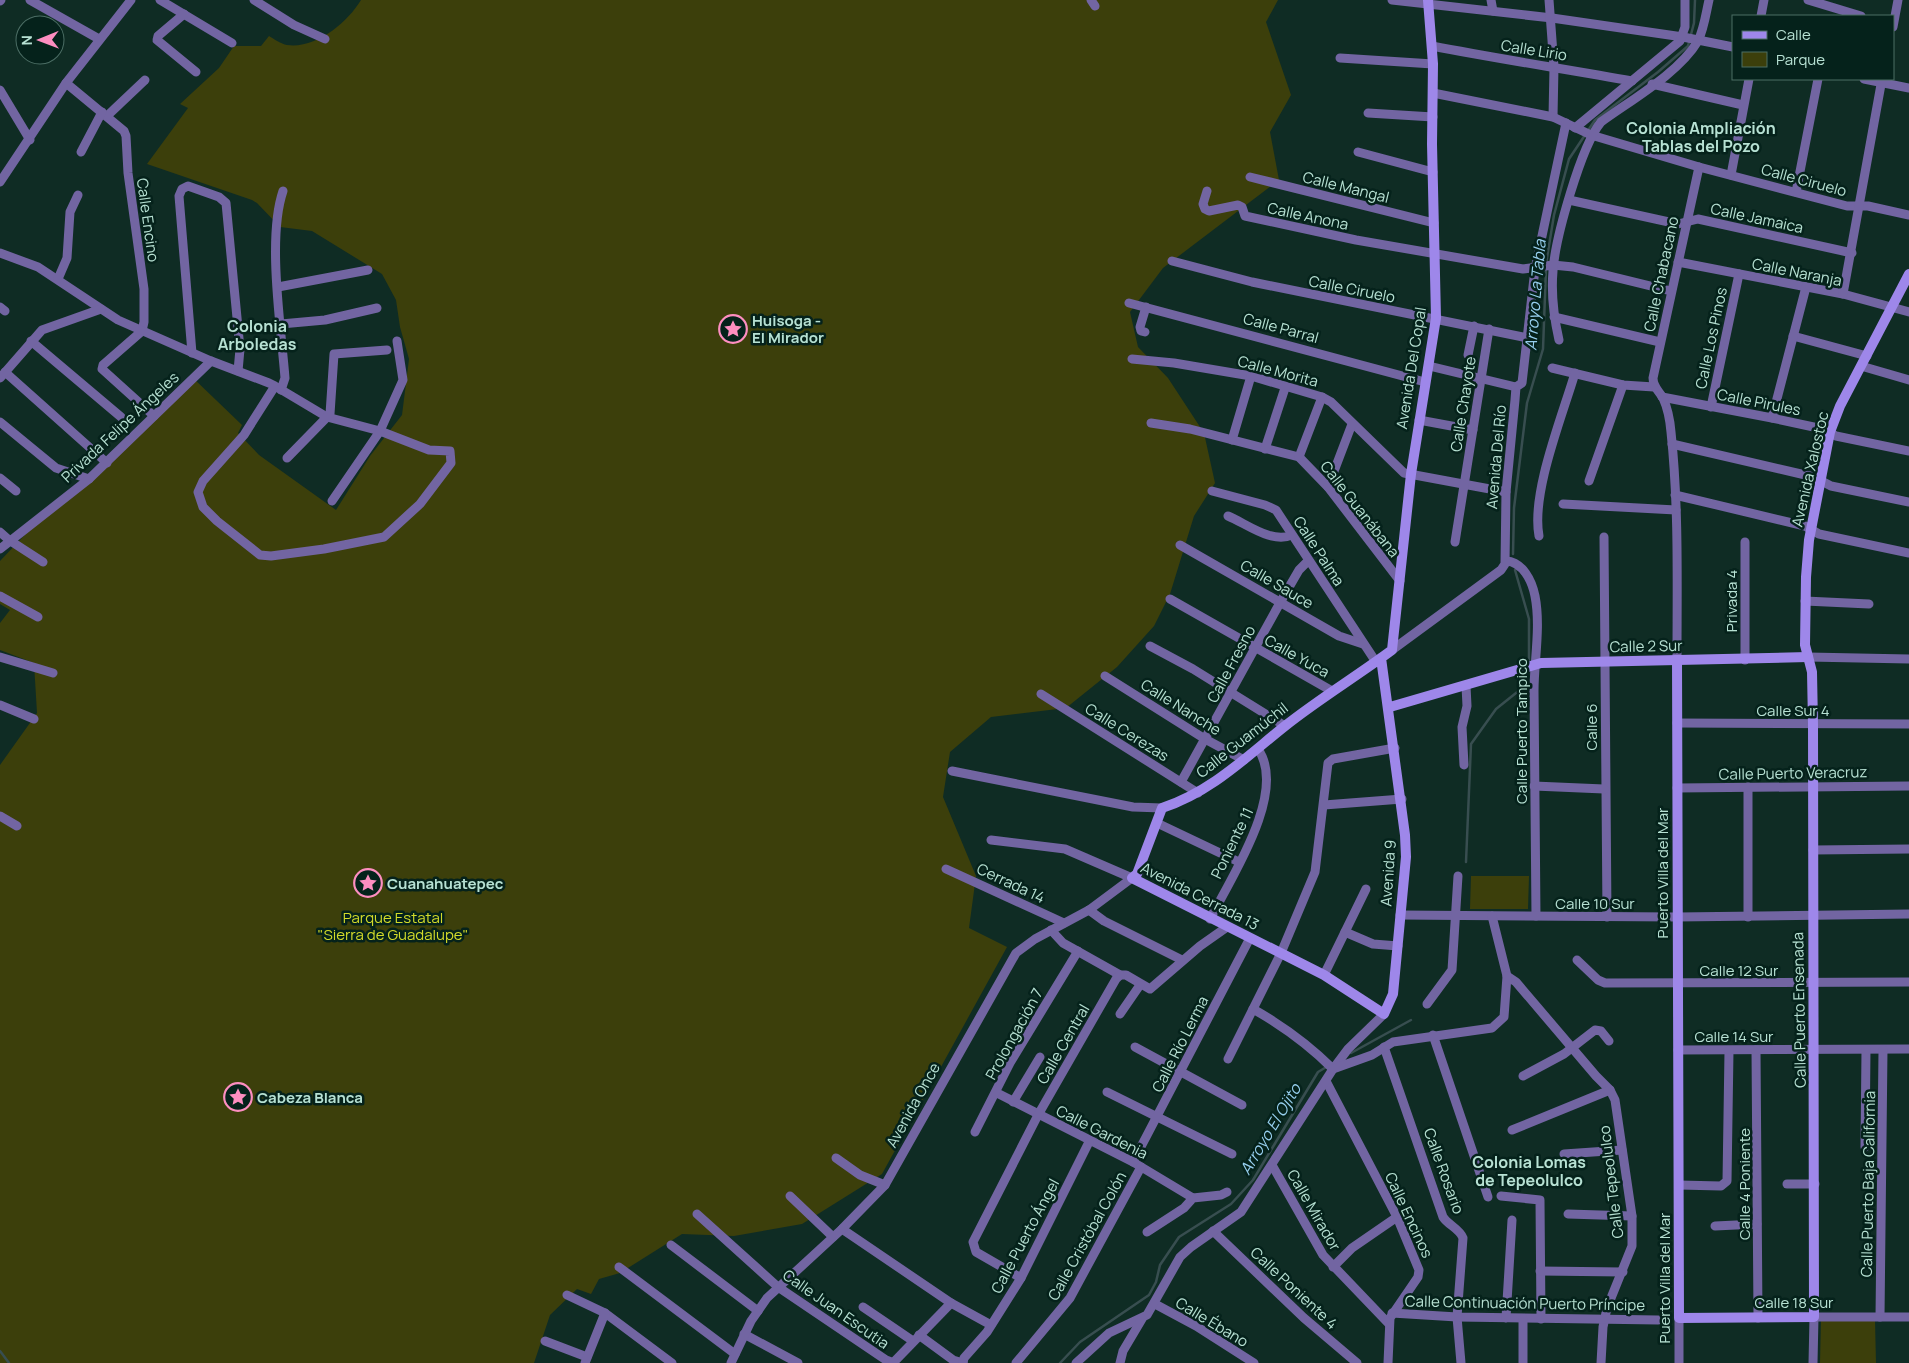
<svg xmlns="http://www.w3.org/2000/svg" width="1909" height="1363" viewBox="0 0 1909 1363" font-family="Manrope,sans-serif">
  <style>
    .green { fill: #3c3f0b }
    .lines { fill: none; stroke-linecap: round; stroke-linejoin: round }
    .stream { stroke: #384e50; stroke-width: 2.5 }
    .street { stroke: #7265a2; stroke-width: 9 }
    .secondary { stroke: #9e87ea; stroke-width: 10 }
    .labels { text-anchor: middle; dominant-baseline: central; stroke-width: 5; stroke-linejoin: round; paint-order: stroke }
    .street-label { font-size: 15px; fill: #b7e1d3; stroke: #05221b }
    .poi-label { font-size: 15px; font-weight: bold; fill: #b7e1d3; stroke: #05221b; text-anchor: start }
    .park-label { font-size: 15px; fill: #d2db2a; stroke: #05221b }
    .neighbourhood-label { font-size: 16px; font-weight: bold; fill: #b7e1d3; stroke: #05221b }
    .water-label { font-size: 16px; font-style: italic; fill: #97cfee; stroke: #05221b }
  </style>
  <rect width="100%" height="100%" fill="#0f2c24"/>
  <g class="green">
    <path d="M361 0H1278L1266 22 1291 95 1270 132 1279 180 1163 268 1130 312 1138 347 1168 378 1204 433 1215 483 1194 516 1170 594 1154 626 1117 667 1066 708 991 717 950 752 943 797 976 876 969 928 1007 947 882 1174 802 1224 734 1236 682 1234 620 1273 599 1279 591 1294 577 1289 550 1315 534 1363H0V765L37 713 34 663 0 650V623L10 610 0 604V561L39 520 104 464 191 376 242 425 238 433 259 455 336 510 370 456 402 415 409 359 400 327 396 300 382 274 312 231 280 227 257 203 252 200 147 164 188 108 180 104 219 68 234 46H261L269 36C274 39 281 44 287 45 316 49 347 23 361 0Z"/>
    <path d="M1471 876H1529L1528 909H1470Z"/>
    <path d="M1821 1318 1875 1320 1876 1363H1820Z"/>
  </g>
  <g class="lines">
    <g class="stream">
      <path d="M1546 264 1554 215 1569 159 1595 120 1658 72 1688 46 1694 23 1695 0"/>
      <path d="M1513 554 1514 508 1527 403 1543 349 1546 269"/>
      <path d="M1515 570 1529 619V660"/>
      <path d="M1466 862 1471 744 1496 709 1521 689 1524 676"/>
      <path d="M1351 1053 1411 1020"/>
      <path d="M0 1351 9 1363"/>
      <path d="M1060 1363 1080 1342 1149 1295 1156 1282 1160 1265 1179 1237 1231 1204 1253 1180 1318 1072 1328 1066"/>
    </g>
    <g class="street">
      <path d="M30 0 99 39"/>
      <path d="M160 0 232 43"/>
      <path d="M254 0 294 25 325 39"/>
      <path d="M1091 0 1095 6"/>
      <path d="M1392 0 1552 18 1683 37 1733 47"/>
      <path d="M1491 0 1493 11"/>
      <path d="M1549 0 1554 67 1553 117"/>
      <path d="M1808 0 1861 16"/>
      <path d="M0 1 1 0"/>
      <path d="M184 14 158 36 157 40 196 72"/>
      <path d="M1761 16 1764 0"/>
      <path d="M1893 27 1898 0"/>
      <path d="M1432 46C1499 59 1565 69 1632 81"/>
      <path d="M1340 58 1433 64"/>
      <path d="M1864 79 1909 88"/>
      <path d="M66 83 124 131 126 136 128 173 144 289V322L142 331 103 365 102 369 154 416"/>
      <path d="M1652 84 1743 105"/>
      <path d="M0 90 30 140"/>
      <path d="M1433 93 1553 117 1591 135 1699 167 1847 206H1868L1909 215"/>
      <path d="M1368 113 1433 117"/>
      <path d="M107 116 145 80"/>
      <path d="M1575 128 1680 41 1685 27V0"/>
      <path d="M81 152 102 112"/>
      <path d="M1358 152 1433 172"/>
      <path d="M1731 175 1749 79"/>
      <path d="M1250 177 1434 223"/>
      <path d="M0 182 66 83 131 0"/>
      <path d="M1207 191 1203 204 1205 209 1209 211 1238 205 1242 207 1245 216 1356 240 1523 269 1553 265 1573 267 1671 291"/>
      <path d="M1796 192 1818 79"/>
      <path d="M1569 200 1678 224 1698 219 1852 253"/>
      <path d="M0 253 38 267 118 320 211 361 269 383 275 386 327 417 380 431 429 450 450 451 451 463 420 504 384 537 324 549 271 556 260 555 217 521 203 507 198 492 203 481 244 435 275 386"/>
      <path d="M1172 261 1252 282 1528 338"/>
      <path d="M1678 262 1843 294 1909 312"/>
      <path d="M58 279 67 258 70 212 78 195"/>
      <path d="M278 287 368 270"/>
      <path d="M1843 294 1882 79"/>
      <path d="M1129 303 1425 382"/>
      <path d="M0 307 5 311"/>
      <path d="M1554 317 1660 342"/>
      <path d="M281 324 325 320 377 308"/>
      <path d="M1145 332 1141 331 1140 327 1146 307"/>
      <path d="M1793 336 1867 356"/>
      <path d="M1559 340C1554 318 1551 294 1553 271 1555 239 1581 146 1601 122 1631 100 1679 73 1698 41 1704 29 1706 13 1709 0"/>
      <path d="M31 341 121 417"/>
      <path d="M192 353 179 196 182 189 188 186 219 197 226 203 240 349 238 371"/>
      <path d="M1468 355 1474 326"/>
      <path d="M1132 359 1174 363 1251 376 1322 397 1331 402 1404 473 1506 492"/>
      <path d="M1429 366 1516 387"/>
      <path d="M1861 366 1909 380"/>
      <path d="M1552 368 1623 385 1654 387"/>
      <path d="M5 372 107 463"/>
      <path d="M0 378 42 330 101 309"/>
      <path d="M281 390 285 378C281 326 267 238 283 191"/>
      <path d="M1662 397 1772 418 1823 429 1836 436 1909 451"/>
      <path d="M1711 407 1739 274"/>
      <path d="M1772 418 1806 287"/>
      <path d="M1419 420 1473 430"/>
      <path d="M0 422 56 468 89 479"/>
      <path d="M1151 423 1190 429 1299 457 1328 487 1400 581"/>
      <path d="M1232 440 1251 376"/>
      <path d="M1672 444 1814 477 1831 486 1909 502"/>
      <path d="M1265 449 1285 388"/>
      <path d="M1299 457 1322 397"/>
      <path d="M287 458 330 414 334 354 387 350"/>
      <path d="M0 478 16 491"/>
      <path d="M1589 481 1623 385"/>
      <path d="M1328 487 1352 424"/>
      <path d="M1212 491 1265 505 1276 510 1376 662"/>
      <path d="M1675 495 1805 526 1819 534 1909 553"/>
      <path d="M332 501 380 431 403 380 397 341"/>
      <path d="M1563 504 1676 510"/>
      <path d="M1228 516C1247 524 1272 544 1292 535"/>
      <path d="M0 532 9 540 43 562"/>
      <path d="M1539 536C1531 493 1562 417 1575 373"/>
      <path d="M1604 537 1607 917"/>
      <path d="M1455 542 1489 329"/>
      <path d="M1745 542V660"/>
      <path d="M1180 545 1339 636 1363 644"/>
      <path d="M0 549 89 479 211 361"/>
      <path d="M1506 561C1523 562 1532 581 1535 596 1541 627 1534 661 1534 691 1534 766 1535 841 1536 916"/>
      <path d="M0 596 38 617"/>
      <path d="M1170 599 1332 691"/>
      <path d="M1805 601 1869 604"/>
      <path d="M1150 646 1193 669 1285 726"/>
      <path d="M1392 650 1501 570 1505 564 1506 492 1515 400 1516 387 1522 383 1535 269 1566 123"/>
      <path d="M0 657 53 673"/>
      <path d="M1808 657 1909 659"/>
      <path d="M1677 660C1677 584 1679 508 1671 432 1670 420 1668 409 1663 398 1659 391 1653 387 1653 378L1699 167"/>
      <path d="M1105 676 1205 739 1244 760"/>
      <path d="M1041 694 1198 793"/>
      <path d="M0 705 34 719"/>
      <path d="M1677 723 1909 724"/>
      <path d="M1464 765 1462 727 1467 706 1466 686"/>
      <path d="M952 771 1133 807 1162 808"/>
      <path d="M1181 782 1281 601 1299 570 1308 561"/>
      <path d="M1534 786 1604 789"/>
      <path d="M1748 787V917"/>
      <path d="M1677 788 1909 786"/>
      <path d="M1324 805 1402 799"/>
      <path d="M0 816 17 826"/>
      <path d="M1157 823 1239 862"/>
      <path d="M1813 850 1909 849"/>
      <path d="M946 869 1064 923"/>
      <path d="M1089 910 1104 921 1182 960"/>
      <path d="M1400 915 1677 917 1909 914"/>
      <path d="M1492 916 1507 976 1516 982 1596 1076 1610 1090 1615 1100 1632 1216V1246L1607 1308 1603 1327 1601 1363"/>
      <path d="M1210 919C1231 878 1288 792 1258 749"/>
      <path d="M1051 930 1063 943 1120 975H1126L1150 989 1200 946 1227 927"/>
      <path d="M1345 932 1373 944 1398 946"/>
      <path d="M1577 960 1598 980 1605 983 1909 982"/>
      <path d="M1324 975 1366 889"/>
      <path d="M1427 1004 1452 970 1458 876"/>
      <path d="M1253 1009C1283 1026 1309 1045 1333 1069L1348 1049 1384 1014"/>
      <path d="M1120 1014 1140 985"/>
      <path d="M1433 1035 1488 1197"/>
      <path d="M1135 1047 1242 1105"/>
      <path d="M1384 1047 1443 1217C1448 1225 1460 1229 1463 1238L1457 1317 1461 1363"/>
      <path d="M1678 1050 1909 1049"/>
      <path d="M1756 1050 1758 1318"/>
      <path d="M1228 1059 1281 953 1315 872 1328 763 1333 759 1395 748"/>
      <path d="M1523 1076 1564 1054 1595 1030 1601 1031 1609 1041"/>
      <path d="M1326 1081 1397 1217 1419 1270 1418 1277 1390 1318 1388 1363"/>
      <path d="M1107 1092 1232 1154"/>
      <path d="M997 1093 1133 1162 1193 1198"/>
      <path d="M1013 1102 1040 1057"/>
      <path d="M1512 1130 1610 1090"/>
      <path d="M975 1132 1010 1063 1078 951"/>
      <path d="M1865 1147 1866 1050"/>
      <path d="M1564 1154 1622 1150"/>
      <path d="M836 1158 860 1175 885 1185"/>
      <path d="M1133 1162 1250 938"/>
      <path d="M1272 1165 1323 1255 1389 1324"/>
      <path d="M1787 1184H1815"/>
      <path d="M1679 1185 1721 1186 1727 1181 1729 1051"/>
      <path d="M790 1196 833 1237"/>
      <path d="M1501 1196 1540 1200 1541 1319"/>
      <path d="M697 1214 778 1287 886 1360 894 1363"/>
      <path d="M1568 1214 1632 1216"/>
      <path d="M1715 1226 1757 1224"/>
      <path d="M842 1229 951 1303 991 1325"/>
      <path d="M1213 1231 1304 1318 1357 1363"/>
      <path d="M1147 1232 1184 1208 1193 1198 1221 1195 1227 1192"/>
      <path d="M671 1245 758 1311"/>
      <path d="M619 1267 735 1354"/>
      <path d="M1333 1267 1352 1248 1397 1217"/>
      <path d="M1540 1271 1623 1272"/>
      <path d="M1021 1278 976 1252 973 1242 1038 1115 1116 979 1120 975"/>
      <path d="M567 1295 605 1313 672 1363"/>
      <path d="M1155 1304 1196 1326 1254 1363"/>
      <path d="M863 1307 913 1341"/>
      <path d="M1392 1313 1457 1317 1658 1320"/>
      <path d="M1880 1317 1883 1050"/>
      <path d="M1506 1318 1512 1220"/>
      <path d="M1523 1319V1363"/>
      <path d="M744 1334 798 1363"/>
      <path d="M919 1335 953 1360 963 1363"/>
      <path d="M545 1341 587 1357"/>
      <path d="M585 1363 605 1313"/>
      <path d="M731 1363 751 1321 767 1298 842 1229 885 1185 1016 953 1035 939 1089 910 1132 878 1065 849 991 840"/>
      <path d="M893 1363 951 1303"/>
      <path d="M963 1363 964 1358 987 1332 1021 1278 1089 1142"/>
      <path d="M1016 1363 1070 1298 1141 1167"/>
      <path d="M1076 1363 1109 1333 1147 1315 1180 1257 1191 1247 1241 1212 1333 1069 1372 1055 1393 1042 1492 1028 1504 1017 1507 976"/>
      <path d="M1120 1363 1123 1351 1142 1319"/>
      <path d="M1679 1363V1318"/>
      <path d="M1813 1363 1814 1317H1909"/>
    </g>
    <g class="secondary">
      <path d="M1381 658 1405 835 1406 857 1393 994 1384 1014 1324 975 1132 878 1137 874 1162 808C1211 792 1246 757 1285 726 1319 699 1357 676 1392 650L1411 474 1436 318 1432 144 1433 64 1428 0"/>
      <path d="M1677 660 1679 1318 1814 1317 1813 724 1812 672 1805 645 1806 577 1809 540 1830 432 1840 406 1909 274"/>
      <path d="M1390 707 1541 663 1808 657"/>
    </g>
  </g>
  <defs>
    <symbol id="sight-ring" viewBox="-11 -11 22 22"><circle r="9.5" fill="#05221b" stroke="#fd8ec0" stroke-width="1.5"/><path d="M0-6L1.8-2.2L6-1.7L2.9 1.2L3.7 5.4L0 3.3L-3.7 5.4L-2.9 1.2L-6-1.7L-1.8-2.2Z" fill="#fd8ec0"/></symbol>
  </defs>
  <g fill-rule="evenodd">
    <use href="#sight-ring" x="717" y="313" width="32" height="32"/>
    <use href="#sight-ring" x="352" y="867" width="32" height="32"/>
    <use href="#sight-ring" x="222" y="1081" width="32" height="32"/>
  </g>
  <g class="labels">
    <g class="street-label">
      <text transform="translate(1534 50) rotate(9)">Calle Lirio</text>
      <text transform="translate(1804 180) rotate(15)">Calle Ciruelo</text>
      <text transform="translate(1346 187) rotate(14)">Calle Mangal</text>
      <text transform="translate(1308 216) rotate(12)">Calle Anona</text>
      <text transform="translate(1757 218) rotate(12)">Calle Jamaica</text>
      <text transform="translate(148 220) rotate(82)">Calle Encino</text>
      <text transform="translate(1797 272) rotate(11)">Calle Naranja</text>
      <text transform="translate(1661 274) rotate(-78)">Calle Chabacano</text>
      <text transform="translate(1352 289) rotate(11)">Calle Ciruelo</text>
      <text transform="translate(1281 328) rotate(15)">Calle Parral</text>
      <text transform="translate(1711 338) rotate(-78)">Calle Los Pinos</text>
      <text transform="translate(1411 368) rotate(-81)">Avenida Del Copal</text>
      <text transform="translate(1278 371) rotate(15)">Calle Morita</text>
      <text transform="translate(1759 402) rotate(11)">Calle Pirules</text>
      <text transform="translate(1463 404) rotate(-81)">Calle Chayote</text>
      <text transform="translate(120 427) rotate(-43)">Privada Felipe Ángeles</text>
      <text transform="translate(1496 457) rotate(-85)">Avenida Del Río</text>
      <text transform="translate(1810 469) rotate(-77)">Avenida Xalostoc</text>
      <text transform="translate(1360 509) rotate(52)">Calle Guanábana</text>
      <text transform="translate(1319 551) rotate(57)">Calle Palma</text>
      <text transform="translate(1277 584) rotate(30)">Calle Sauce</text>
      <text transform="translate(1731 601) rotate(-90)">Privada 4</text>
      <text transform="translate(1646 646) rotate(-1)">Calle 2 Sur</text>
      <text transform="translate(1297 656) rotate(29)">Calle Yuca</text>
      <text transform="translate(1231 664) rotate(-62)">Calle Fresno</text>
      <text transform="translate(1181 707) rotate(32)">Calle Nanche</text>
      <text x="1793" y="710">Calle Sur 4</text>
      <text transform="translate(1591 727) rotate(-90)">Calle 6</text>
      <text transform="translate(1521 731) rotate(-90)">Calle Puerto Tampico</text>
      <text transform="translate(1127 732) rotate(32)">Calle Cerezas</text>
      <text transform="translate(1242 740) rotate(-38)">Calle Guamúchil</text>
      <text transform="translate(1793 773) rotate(-1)">Calle Puerto Veracruz</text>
      <text transform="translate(1232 843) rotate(-64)">Poniente 11</text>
      <text transform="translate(1388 873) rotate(-86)">Avenida 9</text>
      <text transform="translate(1662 873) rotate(-90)">Puerto Villa del Mar</text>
      <text transform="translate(1011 883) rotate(25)">Cerrada 14</text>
      <text transform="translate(1200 896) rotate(27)">Avenida Cerrada 13</text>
      <text x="1595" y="903">Calle 10 Sur</text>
      <text x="1739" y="970">Calle 12 Sur</text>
      <text transform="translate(1799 1010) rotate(-91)">Calle Puerto Ensenada</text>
      <text transform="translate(1014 1034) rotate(-61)">Prolongación 7</text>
      <text x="1734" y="1036">Calle 14 Sur</text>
      <text transform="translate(1063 1044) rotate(-60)">Calle Central</text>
      <text transform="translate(1180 1044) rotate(-63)">Calle Río Lerma</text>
      <text transform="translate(913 1105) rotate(-61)">Avenida Once</text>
      <text transform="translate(1102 1132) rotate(27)">Calle Gardenia</text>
      <text transform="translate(1444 1171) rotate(70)">Calle Rosario</text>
      <text transform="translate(1611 1182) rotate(-97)">Calle Tepeolulco</text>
      <text transform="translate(1744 1184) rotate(-90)">Calle 4 Poniente</text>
      <text transform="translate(1868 1184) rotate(-89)">Calle Puerto Baja California</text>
      <text transform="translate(1314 1210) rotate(60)">Calle Mirador</text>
      <text transform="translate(1409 1215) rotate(65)">Calle Encinos</text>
      <text transform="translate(1025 1236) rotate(-62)">Calle Puerto Ángel</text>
      <text transform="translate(1087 1236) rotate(-61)">Calle Cristóbal Colón</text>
      <text transform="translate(1664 1278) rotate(-90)">Puerto Villa del Mar</text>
      <text transform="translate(1294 1288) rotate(43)">Calle Poniente 4</text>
      <text x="1794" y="1302">Calle 18 Sur</text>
      <text transform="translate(1525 1303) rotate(1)">Calle Continuación Puerto Príncipe</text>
      <text transform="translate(836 1309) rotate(35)">Calle Juan Escutia</text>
      <text transform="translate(1212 1322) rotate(31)">Calle Ébano</text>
    </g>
    <g class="poi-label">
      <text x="752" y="320">Huisoga -<tspan x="752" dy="17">El Mirador</tspan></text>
      <text x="387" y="883">Cuanahuatepec</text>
      <text x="257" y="1097">Cabeza Blanca</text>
    </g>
    <g class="park-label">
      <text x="393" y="917">Parque Estatal<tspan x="393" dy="17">"Sierra de Guadalupe"</tspan></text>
    </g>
    <g class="neighbourhood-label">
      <text x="1701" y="128">Colonia Ampliación<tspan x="1701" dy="18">Tablas del Pozo</tspan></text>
      <text x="257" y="326">Colonia<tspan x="257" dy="18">Arboledas</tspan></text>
      <text x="1529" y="1162">Colonia Lomas<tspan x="1529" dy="18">de Tepeolulco</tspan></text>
    </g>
    <g class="water-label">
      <text transform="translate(1535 295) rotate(-85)">Arroyo La Tabla</text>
      <text transform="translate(1270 1129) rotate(-59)">Arroyo El Ojito</text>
    </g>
  </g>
  <rect x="1732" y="15" width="162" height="65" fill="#05221b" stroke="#4c6e65"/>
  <rect x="1742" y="31" width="25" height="8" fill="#9e87ea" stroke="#4c6e65"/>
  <text x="1776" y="40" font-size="15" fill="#b7e1d3">Calle</text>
  <rect x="1742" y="52" width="25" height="15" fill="#3c3f0b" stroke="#4c6e65"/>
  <text x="1776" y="65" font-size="15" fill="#b7e1d3">Parque</text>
  <g transform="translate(40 40) rotate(269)"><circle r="24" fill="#05221b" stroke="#4c6e65"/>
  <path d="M0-4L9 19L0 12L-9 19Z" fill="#fd8ec0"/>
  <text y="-8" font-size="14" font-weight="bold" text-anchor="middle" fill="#b7e1d3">N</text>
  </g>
</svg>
